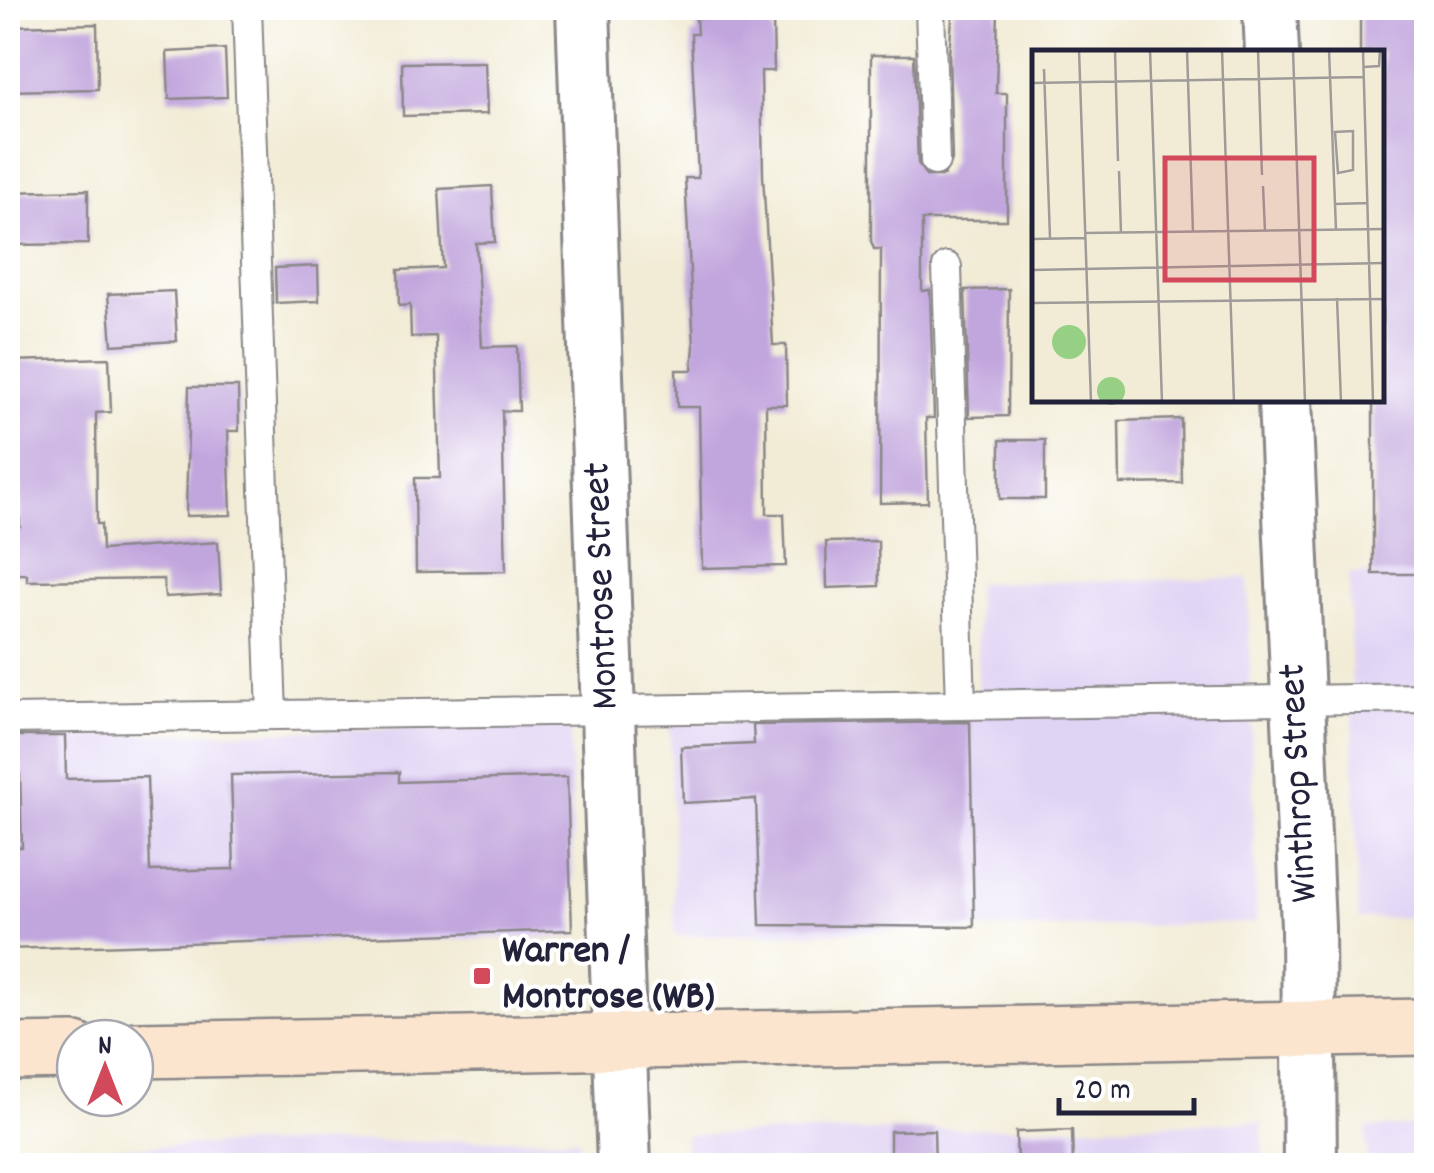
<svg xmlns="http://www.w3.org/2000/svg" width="1434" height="1173" viewBox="0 0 1434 1173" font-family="Dekko,sans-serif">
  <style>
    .built { fill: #e0d4f4 }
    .building { fill: #c1a5dd }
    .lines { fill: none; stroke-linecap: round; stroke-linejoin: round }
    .service-casing { stroke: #8a8788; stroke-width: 32 }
    .minor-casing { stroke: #8a8788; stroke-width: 58 }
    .secondary-casing { stroke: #8a8788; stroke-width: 60 }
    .service { stroke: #fff; stroke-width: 28 }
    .minor { stroke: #fff; stroke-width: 52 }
    .secondary { stroke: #fbe5cf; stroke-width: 55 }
    .poi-dot { fill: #d1495b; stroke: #fff; stroke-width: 4 }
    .labels { text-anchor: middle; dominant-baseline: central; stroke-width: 8; stroke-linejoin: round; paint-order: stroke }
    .street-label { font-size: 40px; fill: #22223b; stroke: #fff }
    .poi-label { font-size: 40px; font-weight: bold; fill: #22223b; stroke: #fff; text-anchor: start }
    .inset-road { fill: none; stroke: #9f9b98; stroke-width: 2.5 }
    .view { fill: #d1495b; fill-opacity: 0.15; stroke: #d1495b; stroke-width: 5 }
    .inset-edge { fill: none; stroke: #22223b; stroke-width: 5 }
  </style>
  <rect width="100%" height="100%" fill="#fff"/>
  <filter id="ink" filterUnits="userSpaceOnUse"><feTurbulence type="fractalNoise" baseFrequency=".01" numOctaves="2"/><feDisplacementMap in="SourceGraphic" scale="20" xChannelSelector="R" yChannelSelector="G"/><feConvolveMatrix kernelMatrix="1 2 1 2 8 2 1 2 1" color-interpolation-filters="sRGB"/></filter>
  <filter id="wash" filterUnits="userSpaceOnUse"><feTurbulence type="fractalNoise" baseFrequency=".0048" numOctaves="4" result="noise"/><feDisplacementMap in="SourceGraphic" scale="40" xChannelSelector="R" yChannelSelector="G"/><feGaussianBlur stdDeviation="2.25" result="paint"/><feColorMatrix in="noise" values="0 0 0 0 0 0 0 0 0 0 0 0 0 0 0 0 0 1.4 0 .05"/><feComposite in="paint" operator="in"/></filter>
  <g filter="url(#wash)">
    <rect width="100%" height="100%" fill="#f2ecd6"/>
    <g class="built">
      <path d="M1426 572V917L1358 919 1349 574Z"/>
      <path d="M1248 578 1256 923 675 936 670 723 979 715 976 583Z"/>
      <path d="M570 724 575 937 8 950V738Z"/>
      <path d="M1262 1122 1263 1165H685V1135Z"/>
      <path d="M1426 1126V1165H1367L1366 1128Z"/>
      <path d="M578 1138 579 1166 8 1165V1149Z"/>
    </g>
    <g id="blocks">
      <g class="building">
        <path d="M953 8H998L996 93H1007V220H922V291L930 290 934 418H926L928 502 880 503 881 249H874L871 241V55H914L918 163 926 176H943L952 160 949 54Z"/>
        <path d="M1360 13H1426V574H1373V400H1382V52H1360Z"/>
        <path d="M773 17 774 71H761L763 175 773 345H786L787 405H766L767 514H784L786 566 702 568 699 407H677L676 370H692L694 346 685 178H698L691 34H697L696 18Z"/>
        <path d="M97 24 98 89 8 91V26Z"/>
        <path d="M225 49 227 97 169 99 167 52Z"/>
        <path d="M485 62 487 114 403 116 402 63Z"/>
        <path d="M492 186 495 242 476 243 482 347 517 346 519 411H502L506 571 416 572 415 478H440L436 336 411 337 410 305 399 306 398 270 443 268 439 189Z"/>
        <path d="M88 190V244L8 245V192Z"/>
        <path d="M318 266 319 301 276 303 275 268Z"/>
        <path d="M1009 289 1008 416 969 417 965 290Z"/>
        <path d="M174 291 177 341 112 345 108 294Z"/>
        <path d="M109 358 111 412 96 413 97 524H101L102 550 218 542 221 594 165 597 163 579 27 581V574H9L8 526H20L18 401H13L11 361Z"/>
        <path d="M189 387H238L239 431H228L231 515 186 516Z"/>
        <path d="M1181 419 1182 483 1120 484 1119 421Z"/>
        <rect x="1000" y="440" width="45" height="59"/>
        <path d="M878 541 879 586 827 588 826 542Z"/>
        <path d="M970 722 974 927 760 925 756 799 683 803 681 747 754 744 753 725Z"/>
        <path d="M8 736H65L66 779 147 777 150 871 234 869 231 775 399 772V782L567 777 572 930 8 949V847H22L20 774H8Z"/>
        <path d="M934 1130 935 1166H890V1131Z"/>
        <path d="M1072 1130 1073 1166H1017L1016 1132Z"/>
      </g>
    </g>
  </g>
  <g filter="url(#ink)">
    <use href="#blocks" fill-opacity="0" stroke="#8a8788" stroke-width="2.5"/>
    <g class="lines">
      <defs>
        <g id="service">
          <path d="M247 8 272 715"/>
          <path d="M930 8 935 161"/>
          <path d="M947 267 961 705"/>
          <path d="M8 719 1426 698"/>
        </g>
        <g id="minor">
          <path d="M583 8 624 1166"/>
          <path d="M1270 8 1272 52"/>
          <path d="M1285 400 1308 927 1310 1166"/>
        </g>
        <g id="secondary">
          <path d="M135 1050 1426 1027"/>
          <path d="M8 1052 75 1051"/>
        </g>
      </defs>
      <use href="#service" class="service-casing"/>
      <use href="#minor" class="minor-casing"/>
      <use href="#secondary" class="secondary-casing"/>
      <use href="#service" class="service"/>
      <use href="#minor" class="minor"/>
      <use href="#secondary" class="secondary"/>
    </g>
  </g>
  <rect class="poi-dot" x="472" y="966" width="20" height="20" rx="5"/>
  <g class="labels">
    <g class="street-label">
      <text transform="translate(604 586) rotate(-92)">Montrose Street</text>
      <text transform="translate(1301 783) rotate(-93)">Winthrop Street</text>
    </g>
    <g class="poi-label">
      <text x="502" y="953">Warren /<tspan x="502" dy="46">Montrose (WB)</tspan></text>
    </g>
  </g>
  <g transform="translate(1032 50)">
    <rect width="352" height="352" fill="#f2ecd6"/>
    <path d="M20 292a17 17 0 1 1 34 0a17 17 0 1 1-34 0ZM65 341a14 14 0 1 1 28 0a14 14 0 1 1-28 0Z" fill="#95d084"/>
    <path class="inset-road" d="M47 0 59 352M83 0 86 111M118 0 130 352M155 0 161 182M190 0 202 352M226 0 230 125M261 0 273 352M297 0 304 180M331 0 341 352M332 17 347 16 348 0M12 19 18 188M0 33 332 27M321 81V120L306 123 303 82ZM87 121 89 183M231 136 233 181M303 154 336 153M53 183 353 179M0 189 53 188M0 220 353 213M305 248 309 352M0 253 353 249"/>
    <path class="view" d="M133 108H282V230H133Z"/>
    <rect width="352" height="352" class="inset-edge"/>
  </g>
  <rect width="1434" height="1173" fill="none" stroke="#fff" stroke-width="40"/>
  <g transform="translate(105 1068)"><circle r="48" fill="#ffffff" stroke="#a7a7b1" stroke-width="2.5"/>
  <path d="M0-8L18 38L0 25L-18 38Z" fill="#d1495b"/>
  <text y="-15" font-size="28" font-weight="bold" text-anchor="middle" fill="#22223b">N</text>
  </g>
  <path d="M1059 1098v15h135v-15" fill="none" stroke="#22223b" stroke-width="5"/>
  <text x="1074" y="1098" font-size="30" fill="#22223b" stroke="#ffffff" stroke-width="8" paint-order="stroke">20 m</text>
</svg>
